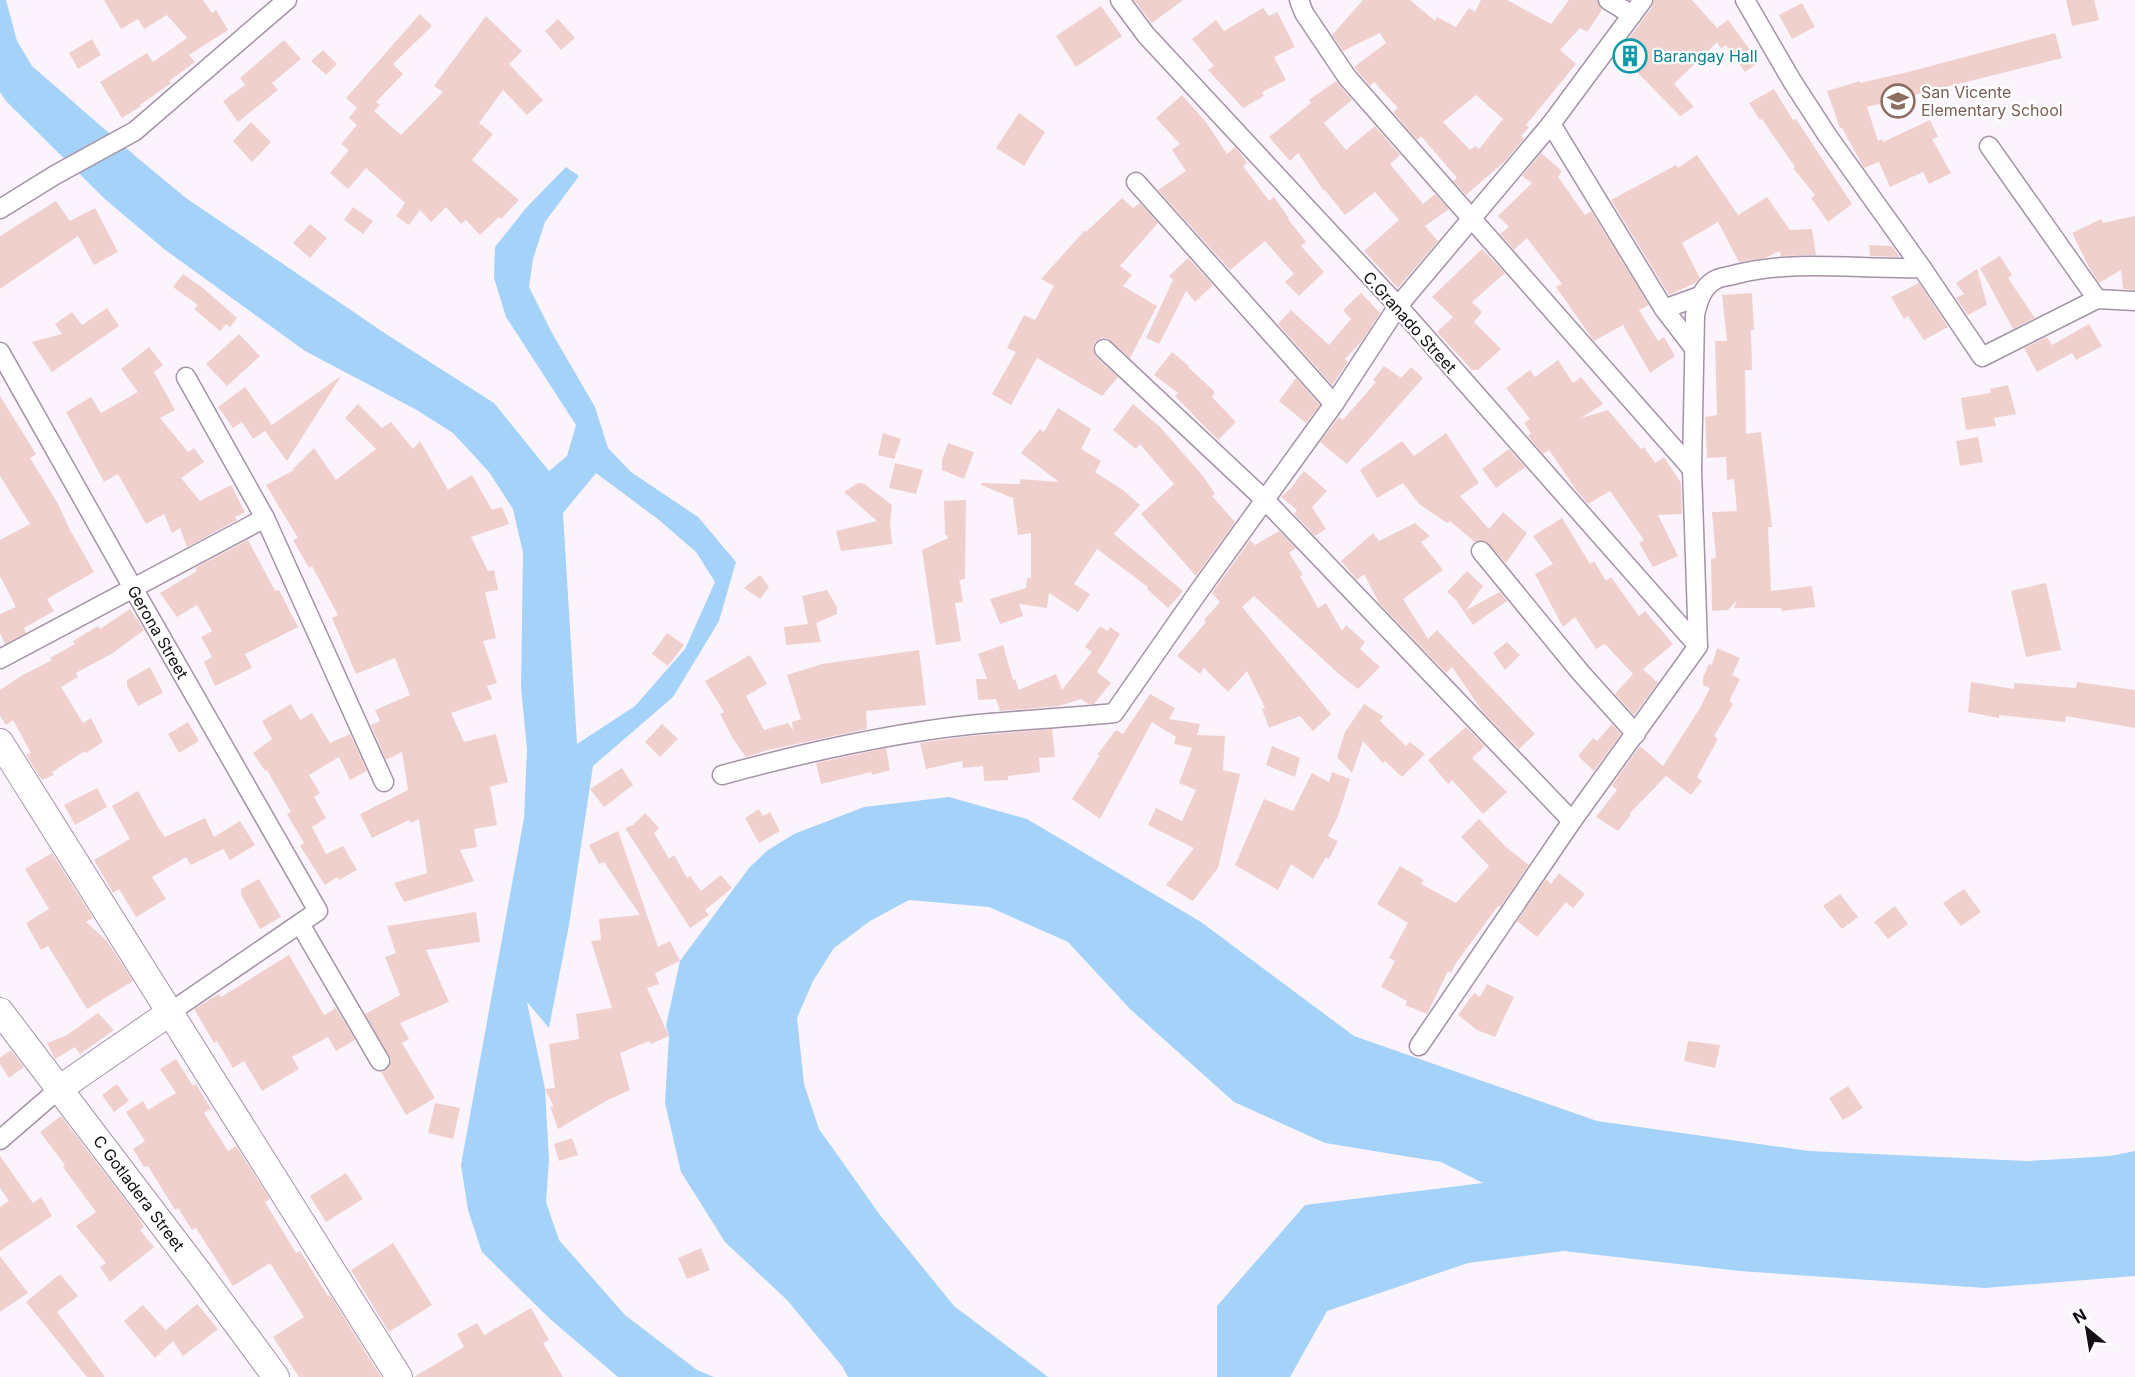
<svg xmlns="http://www.w3.org/2000/svg" width="2135" height="1377" viewBox="0 0 2135 1377" font-family="Inter,sans-serif">
  <style>
    .water { fill: #a4d2f9; fill-rule: evenodd }
    .building { fill: #efd0cd; fill-rule: evenodd }
    .lines { fill: none; stroke-linecap: round; stroke-linejoin: round }
    .street-casing { stroke: #a492a6; stroke-width: 21 }
    .secondary-casing { stroke: #a492a6; stroke-width: 28 }
    .street { stroke: #fff; stroke-width: 18 }
    .secondary { stroke: #fff; stroke-width: 26 }
    .labels { text-anchor: middle; dominant-baseline: central; stroke-width: 4.5; stroke-linejoin: round; paint-order: stroke }
    .culture-label { font-size: 16px; fill: #0d838f; stroke: #fff; text-anchor: start }
    .education-label { font-size: 16px; fill: #785e54; stroke: #fff; text-anchor: start }
    .street-label { font-size: 16px; fill: #140e15; stroke: #fff }
  </style>
  <rect width="100%" height="100%" fill="#fcf4fd"/>
  <g class="water">
    <path d="M0 0H6L17 41 32 66 140 160 186 198 386 334 494 403 549 471 567 456 576 425 506 317 494 278 495 247 526 208 566 167 579 176 545 222 533 259 529 287 552 333 595 407 608 448 631 472 698 517 736 562 719 621 673 697 593 766 569 925 549 1028 527 1002 545 1089 549 1160 546 1202 559 1240 625 1315 697 1370 714 1377H618L550 1319 482 1252 468 1210 461 1165 524 818 527 750 521 687 523 553 513 509 489 472 453 433 415 409 305 351 164 249 106 200 6 101 0 92ZM596 473 659 520 696 552 715 582 685 649 635 706 577 744 563 513Z"/>
    <path d="M949 797 1027 819 1201 922 1354 1036 1597 1121 1809 1151 2027 1161 2110 1156 2135 1151V1276L1985 1288 1740 1271 1563 1251 1468 1263 1327 1311 1290 1377H1217V1306L1305 1205 1483 1183 1441 1162 1325 1143 1234 1102 1130 1009 1068 942 989 907 909 900 870 921 834 948 813 981 797 1018 804 1084 819 1129 880 1215 954 1306 1048 1377H848L842 1366 787 1300 725 1242 681 1172 665 1103 669 1036 666 1026 680 961 749 868 768 850 794 834 864 807Z"/>
  </g>
  <g class="building">
    <path d="M104 0H203L212 13 216 10 228 30 189 55 195 62 169 81 171 83 140 105 141 106 122 118 100 82 147 53 153 62 187 38 167 15 144 29 138 19 121 29Z"/>
    <path d="M1134 0H1183L1152 23Z"/>
    <path d="M1363 0H1410L1435 21 1437 17 1456 27 1469 8 1475 12 1481 0H1507L1551 24 1569 0H1597L1602 10 1587 32 1580 28 1560 50 1576 64 1526 125 1529 127 1521 136 1524 139 1504 162 1466 195 1453 181 1457 178 1421 136 1417 140 1393 112 1398 108 1374 82 1370 86 1354 67 1386 43 1380 33 1343 51 1332 35ZM1476 95 1503 119 1479 149 1475 146 1470 150 1443 122Z"/>
    <path d="M1654 0H1692L1717 28 1728 20 1759 62 1745 72 1726 45 1721 48 1717 42 1674 84 1694 107 1680 116 1635 70 1633 72 1616 56 1652 7Z"/>
    <path d="M2066 0H2094L2099 20 2072 26Z"/>
    <path d="M1802 3 1815 27 1792 39 1779 15Z"/>
    <path d="M1101 6 1122 36 1076 67 1056 36Z"/>
    <path d="M1263 8 1269 16 1277 12 1295 47 1274 57 1286 80 1262 92 1264 96 1243 108 1208 70 1214 66 1192 39 1216 20 1224 31Z"/>
    <path d="M420 14 432 26 393 64 403 74 376 102 380 105 374 111 401 135 443 92 434 86 486 16 522 51 509 64 543 100 527 115 503 90 479 123 493 134 472 160 519 200 501 219 499 217 480 235 466 220 461 224 446 207 431 222 420 210 409 225 396 216 405 203 366 168 348 189 330 173 349 150 341 144 357 125 349 118 357 108 346 98Z"/>
    <path d="M558 19 575 38 561 50 545 31Z"/>
    <path d="M2055 33 2062 58 1867 107 1878 141 1882 139 1883 142 1930 120 1938 137 1932 139 1951 173 1929 184 1923 172 1890 187 1879 162 1864 168 1842 128H1840L1827 91 1860 81V83L1912 71Z"/>
    <path d="M92 39 101 55 78 69 69 53Z"/>
    <path d="M284 40 301 59 272 83 278 90 238 122 223 101 245 85 240 78Z"/>
    <path d="M323 50 337 64 326 75 311 61Z"/>
    <path d="M1336 81 1352 100 1324 123 1346 150 1375 126 1400 155 1390 164 1423 204 1435 194 1449 209 1425 226 1438 241 1398 288 1364 251 1399 220 1375 192 1345 215 1325 190 1324 191 1298 153 1290 161 1269 137 1311 103 1309 100Z"/>
    <path d="M1774 89 1793 120 1796 119 1852 204 1828 222 1811 198 1815 195 1793 168 1795 167 1762 119 1760 120 1749 103Z"/>
    <path d="M1182 95 1206 122 1227 154 1235 147 1241 154 1247 163 1243 166 1269 201 1274 197 1289 218 1288 219 1306 242 1301 246 1324 272 1299 296 1285 282 1294 274 1265 241 1230 270 1158 190 1186 171 1172 150 1180 144 1156 118Z"/>
    <path d="M1019 113 1045 132 1024 166 996 148Z"/>
    <path d="M251 122 271 142 252 162 233 141Z"/>
    <path d="M1541 153 1562 171 1558 177 1585 215 1591 211 1649 305 1639 310 1658 341 1664 337 1675 356 1650 373 1623 325 1594 341 1556 287 1562 284 1527 238 1514 250 1500 234 1509 227 1498 216 1532 183 1522 176Z"/>
    <path d="M1697 155 1738 215 1767 197 1790 230 1812 229 1816 255 1781 256 1780 251 1765 258 1739 262 1718 222 1682 243 1700 278 1695 283 1669 295 1611 200 1676 165 1678 168Z"/>
    <path d="M1122 198 1133 208 1140 203 1158 223 1120 266 1132 275 1123 286 1157 306 1130 358 1107 338H1101L1095 342 1093 347 1096 357 1118 377 1102 396 1037 358 1011 405 992 394 1016 352 1007 348 1024 315 1035 320 1054 286 1041 279 1085 230 1086 232Z"/>
    <path d="M56 201 70 221 95 208 118 252 94 265 78 236 0 289V236Z"/>
    <path d="M353 207 373 221 363 234 344 220Z"/>
    <path d="M2135 216V290L2123 289 2121 270 2099 283 2090 269 2072 233 2101 219 2103 223Z"/>
    <path d="M310 224 327 238 310 258 293 243Z"/>
    <path d="M1869 245 1892 246 1900 257 1870 256Z"/>
    <path d="M1482 249 1505 273 1472 302 1482 312 1474 322 1501 349 1478 370H1472L1437 332 1453 317 1432 297Z"/>
    <path d="M2000 256 2012 275 2008 278 2035 318 2013 329 1980 268Z"/>
    <path d="M1188 258 1213 285 1195 302 1186 291 1159 344 1146 338 1173 280 1169 276Z"/>
    <path d="M1977 269 1987 305 1968 315 1956 298 1964 294 1956 283Z"/>
    <path d="M183 274 203 288 237 318 230 327 226 324 220 331 194 309 198 305 173 287Z"/>
    <path d="M1919 283 1948 327 1924 340 1908 316 1904 319 1891 297Z"/>
    <path d="M1361 293 1380 313 1362 341 1345 359 1348 362 1332 385 1278 324 1291 310 1329 345 1351 319 1343 310Z"/>
    <path d="M1752 293 1754 330H1751L1752 370H1745L1746 434 1761 432 1772 527H1768L1771 591 1812 586 1815 607 1782 611 1781 608H1734L1737 600 1728 610 1712 611 1711 559 1716 558 1712 512 1737 511 1734 479 1727 480 1726 457 1707 458 1705 417 1717 415 1715 341H1727L1722 295Z"/>
    <path d="M107 308 119 326 52 372 32 342 62 334 55 324 72 312 82 325Z"/>
    <path d="M2089 324 2102 346 2076 360 2072 353 2037 372 2024 348 2047 337 2052 345Z"/>
    <path d="M239 334 260 356 227 386 206 364Z"/>
    <path d="M149 347 163 365 154 372 175 410 160 418 188 452 194 448 204 462 181 478 200 501 231 485 245 512 235 517 237 520 187 547 180 528 172 533 164 514 146 524 118 474 104 482 66 412 91 397 101 413 138 392 121 369Z"/>
    <path d="M1172 352 1189 366 1188 367 1215 392 1212 397 1236 422 1218 440 1175 396 1178 393 1154 375Z"/>
    <path d="M1558 360 1573 383 1581 377 1603 404 1581 418 1608 410 1641 449 1644 447 1655 463 1664 457 1681 483 1682 514 1658 515 1678 556 1653 567 1639 543 1644 540 1610 491 1588 504 1577 491 1549 450 1543 454 1528 436 1531 433 1524 423 1530 419 1506 388 1530 370 1535 377Z"/>
    <path d="M1384 366 1401 378 1411 367 1423 378 1347 464 1320 442 1339 417 1343 420 1376 382 1373 380Z"/>
    <path d="M341 376 287 461 265 431 253 439 242 422 233 428 218 407 245 387 272 425Z"/>
    <path d="M1296 378 1320 405 1306 423 1279 401Z"/>
    <path d="M2008 385 2016 414 1994 418 1996 426 1966 430 1961 398 1991 393 1990 389Z"/>
    <path d="M0 396 36 454 30 458 57 502 70 530 94 572 47 599 54 611 24 628 26 633 5 644 0 633V614L16 607 0 576V540L30 524 0 476Z"/>
    <path d="M358 404 382 428 391 422 413 449 420 441 448 490 472 475 492 510 502 507 509 524 471 537 488 571 494 570 498 590 485 592 496 638 483 641 497 683 487 686 492 699 451 713 464 742 496 734 508 782 490 787 497 825 474 829 477 847 460 850 474 881 404 902 394 883 427 873 419 819 411 823 409 820 372 838 360 814 408 790 402 752 386 760 371 725 380 721 375 710 410 695 395 658 356 674 332 618 338 615 312 566 309 568 293 540 298 538 266 485 294 470 293 469 314 448 336 480 376 449 345 418Z"/>
    <path d="M1133 404 1160 427 1203 476 1215 494 1212 496 1235 522 1196 576 1141 514 1174 484 1140 444 1136 449 1113 430Z"/>
    <path d="M1058 408 1091 429 1081 449 1101 461 1095 472 1123 490 1140 505 1114 534 1183 591 1168 608 1147 589 1148 587 1097 549 1074 584 1090 594 1078 612 1049 593 1047 608 1019 604 1023 616 1000 624 990 599 1026 588 1027 578H1031V533L1018 535 1013 499H1015L981 485V483L1020 484V479L1059 482 1021 453 1040 429 1044 432Z"/>
    <path d="M883 433 901 439 894 459 878 455Z"/>
    <path d="M1446 433 1479 483 1460 496 1489 529 1503 512 1527 533 1506 563 1485 541 1475 542 1450 521 1447 523 1419 504 1403 483 1377 498 1360 470 1402 441 1414 456Z"/>
    <path d="M1978 437 1983 462 1960 466 1956 441Z"/>
    <path d="M948 443 974 452 964 479 942 470V460Z"/>
    <path d="M1509 449 1525 467 1496 488 1482 469Z"/>
    <path d="M895 463 923 470 916 494 889 488Z"/>
    <path d="M1304 471 1327 491 1312 507 1326 529 1315 536 1294 514 1297 510 1281 497 1291 488Z"/>
    <path d="M858 483H863L892 505 890 523 892 544 841 551 836 531 877 521 844 492Z"/>
    <path d="M966 500 965 579 960 580 958 570 963 602 955 603 961 641 936 645 922 550 948 538 947 535H945L944 501Z"/>
    <path d="M1562 518 1590 564 1594 561 1606 581 1611 577 1639 616 1645 611 1673 644 1643 669 1658 683 1634 715 1615 694 1633 674 1605 644 1596 649 1575 617 1563 627 1535 574 1553 564 1533 536Z"/>
    <path d="M1415 523 1430 536 1421 542 1443 570 1403 599 1428 639 1437 630 1535 734 1519 749 1483 712 1452 667 1446 673 1379 603 1364 574 1357 580 1341 561 1373 533 1379 541Z"/>
    <path d="M1279 531 1296 548 1289 553 1303 575 1300 576 1318 608 1326 603 1342 631 1346 625 1365 642 1360 649 1380 667 1358 689 1340 675 1254 596 1242 607 1331 714 1313 731 1300 716 1269 728 1262 709 1265 708 1247 671 1228 692 1204 668 1200 674 1177 656 1206 622 1204 620 1220 602 1212 593 1250 540 1255 545Z"/>
    <path d="M248 540 275 591 279 590 298 627 245 654 252 668 215 686 204 662 212 657 201 637 212 631 197 605 177 617 160 593 197 571 195 568Z"/>
    <path d="M1467 571 1483 586 1466 610 1500 592 1507 601 1473 625 1456 600 1447 592Z"/>
    <path d="M760 575 769 587 760 599 744 588Z"/>
    <path d="M2046 583 2061 650 2026 657 2011 591Z"/>
    <path d="M827 590 837 607V614L816 623 821 642 786 645 784 627 808 624 802 596Z"/>
    <path d="M130 609 144 630 113 653 76 673 78 677 61 687 83 723 91 718 103 742 86 753 85 751 52 772 54 775 42 780 26 755 31 753 13 720 6 725 0 716V690L21 676 52 660 50 658 75 644 73 641 98 626 100 629Z"/>
    <path d="M1100 626 1108 631 1110 627 1120 634 1097 672 1111 683 1094 704H1088L1081 699 1059 706 1000 711 996 699 978 700 976 679H987L978 654 1003 645 1013 680 1015 679 1019 690 1056 674 1062 690 1092 652 1085 647Z"/>
    <path d="M667 633 684 645 668 666 652 654Z"/>
    <path d="M1507 642 1520 655 1505 670 1493 653Z"/>
    <path d="M1717 648 1740 658 1732 675 1740 679 1729 701 1733 704 1714 736 1718 739 1697 777 1702 781 1691 795 1666 776 1629 814 1631 815 1618 831 1596 817 1617 790 1612 785 1640 746 1663 766 1700 708 1710 688 1703 685V678L1709 664 1712 665Z"/>
    <path d="M919 650 926 705 866 711 867 729 768 750 746 757 733 739 720 714 724 712 705 681 750 655 767 684 746 696 764 730 788 723 793 730 792 722 801 719 787 675 822 664Z"/>
    <path d="M150 667 163 693 138 706 127 686V680Z"/>
    <path d="M1971 682 2014 689V683L2076 688 2077 682 2135 690V728L2066 716 2065 722 1999 715V718L1968 712Z"/>
    <path d="M1150 694 1175 708 1169 719 1200 724 1197 735 1225 736 1223 770 1240 774 1218 868 1193 901 1166 885 1194 848 1148 825 1156 808 1182 821 1196 790 1179 783 1192 748 1174 744 1176 737 1152 722 1100 819 1072 799 1100 755H1097L1116 730 1123 734Z"/>
    <path d="M291 704 300 720 312 713 330 743 350 734 367 771 350 780 339 757 309 775 320 793 314 797 326 818 312 827 326 854 343 846 357 870 339 880 337 877 325 885 300 846 304 843 287 814 291 812 267 770 265 771 253 753 272 739 262 721Z"/>
    <path d="M1364 704 1383 716 1380 721 1406 746 1410 742 1425 754 1402 777 1385 761 1383 763 1363 741 1352 773 1337 757 1345 732Z"/>
    <path d="M188 722 199 741 179 753 168 734Z"/>
    <path d="M662 724 678 739 660 757 645 742Z"/>
    <path d="M1612 724 1621 734 1594 771 1578 756 1593 738 1597 741Z"/>
    <path d="M1466 727 1485 746 1472 758 1507 792 1483 814 1452 780 1448 784 1428 760Z"/>
    <path d="M1052 729 1055 757 1039 758 1040 772 1008 776V780L984 781 983 766 963 768 962 761 926 769 920 743 970 736Z"/>
    <path d="M1272 746 1300 758 1295 777 1266 765Z"/>
    <path d="M886 748 890 770 872 775 871 772 821 784 816 763Z"/>
    <path d="M622 768 633 785 604 807 590 789Z"/>
    <path d="M1332 772 1350 779 1338 816 1328 836 1338 841 1329 859 1326 857 1313 879 1291 864 1278 890 1235 865 1264 799 1293 811 1312 773 1329 782Z"/>
    <path d="M97 788 107 807 75 825 64 805Z"/>
    <path d="M138 791 159 829 165 837 205 818 214 837 240 821 255 845 230 860 223 849 191 865 186 857 152 877 166 899 136 917 119 889 113 893 94 860 130 839 112 806Z"/>
    <path d="M759 809 763 816 770 812 780 831 759 843 745 818Z"/>
    <path d="M645 813 659 828 654 833 669 859 674 855 687 878 690 876 701 891 721 875 732 888 705 910 709 915 690 928 625 828 633 825Z"/>
    <path d="M1479 819 1506 847 1529 865 1500 907 1498 906 1456 963 1451 973 1448 971 1427 1014 1405 1005 1407 1001 1381 987 1395 961 1389 958 1408 923 1377 904 1400 866 1424 880 1421 884 1456 903 1489 866 1461 837Z"/>
    <path d="M618 831 658 947 670 941 680 961 655 973 659 984 647 988 669 1036 651 1044 649 1041 620 1053 630 1090 608 1100 558 1129 550 1106 554 1107 545 1089 555 1088 549 1044 579 1039 576 1014 612 1008 591 941 601 940 599 919 640 915 604 862 599 864 589 845Z"/>
    <path d="M52 853 93 918 86 922 107 941 133 981 87 1009 48 946 41 950 26 923 49 909 25 869Z"/>
    <path d="M1559 873 1585 894 1573 908 1566 902 1537 937 1517 921 1546 879 1551 884Z"/>
    <path d="M259 879 281 917 260 929 241 895V889Z"/>
    <path d="M1964 889 1981 912 1961 926 1943 903Z"/>
    <path d="M1840 894 1858 917 1842 929 1823 906Z"/>
    <path d="M1895 906 1908 924 1888 939 1874 922Z"/>
    <path d="M476 912 480 942 426 950 449 1002 400 1023 409 1039 402 1043 435 1098 406 1115 381 1072 389 1067 391 1060 365 1014 400 995 385 957 396 953 387 926Z"/>
    <path d="M289 955 324 1015 336 1008 355 1040 336 1051 328 1037 292 1057 299 1069 262 1091 244 1061 233 1068 217 1041 214 1043 194 1009 219 994 221 997Z"/>
    <path d="M1487 984 1514 997 1495 1037 1477 1030 1458 1015 1474 993 1480 997Z"/>
    <path d="M98 1013 114 1030 80 1054 75 1047 55 1059 47 1043 67 1035Z"/>
    <path d="M1688 1041 1720 1045 1715 1068 1684 1061Z"/>
    <path d="M11 1050 24 1067 9 1078 0 1064V1058Z"/>
    <path d="M176 1059 193 1086 196 1084 211 1109 204 1113 228 1151 236 1146 270 1199 265 1202 296 1253 300 1251 328 1296 330 1295 381 1377H299L273 1337 304 1317 270 1263 233 1286 196 1228 192 1230 178 1208 175 1210 148 1166 144 1167 133 1149 145 1141 126 1112 143 1101 148 1110 176 1093 160 1069Z"/>
    <path d="M117 1084 129 1101 114 1112 102 1095Z"/>
    <path d="M1848 1086 1863 1108 1843 1120 1829 1098Z"/>
    <path d="M435 1103 460 1108 453 1139 428 1133Z"/>
    <path d="M61 1116 139 1218 144 1227 140 1230 154 1247 110 1282 100 1267 106 1263 76 1226 96 1212 63 1167 65 1165 40 1132Z"/>
    <path d="M572 1138 578 1155 559 1161 554 1144Z"/>
    <path d="M0 1156 33 1203 41 1197 52 1216 0 1251V1207L9 1201 0 1188Z"/>
    <path d="M346 1173 363 1199 326 1222 310 1196Z"/>
    <path d="M393 1243 432 1305 389 1332 351 1270Z"/>
    <path d="M701 1248 710 1270 687 1279 678 1258Z"/>
    <path d="M0 1256 28 1293 0 1312Z"/>
    <path d="M60 1274 78 1296 57 1312 105 1377H87L26 1302Z"/>
    <path d="M197 1304 218 1329 183 1356 173 1341 155 1358 124 1321 143 1305 168 1333 166 1330Z"/>
    <path d="M531 1308 549 1340 543 1343 563 1377H414L464 1347 457 1334 477 1323 484 1335Z"/>
  </g>
  <g class="lines">
    <defs>
      <g id="street">
        <path d="M1120 0 1146 35 1398 306 1698 646"/>
        <path d="M1299 0 1304 13 1347 77 1692 469"/>
        <path d="M1608 0 1632 15"/>
        <path d="M1745 0 1792 81 1827 135 1922 268 1982 357 2097 299 2135 301"/>
        <path d="M1551 124 1664 309 1694 348"/>
        <path d="M1989 146 2097 299"/>
        <path d="M1136 182 1334 404"/>
        <path d="M0 209 55 175 135 131 287 0"/>
        <path d="M1664 309 1700 296"/>
        <path d="M1104 349 1265 500 1572 821"/>
        <path d="M0 352 133 588 318 911 169 1013"/>
        <path d="M186 377 265 518 384 782"/>
        <path d="M1481 551 1581 673 1636 734"/>
        <path d="M0 659 265 518"/>
        <path d="M722 775C803 753 885 734 969 725 1017 720 1066 718 1114 713L1199 591 1334 404 1398 306 1551 124 1643 0"/>
        <path d="M300 924 380 1061"/>
        <path d="M1419 1046 1572 821 1698 646 1692 469 1695 315C1698 302 1702 287 1715 280 1720 277 1731 276 1737 274 1797 259 1861 270 1922 268"/>
        <path d="M0 1140 59 1089"/>
      </g>
      <g id="secondary">
        <path d="M0 742 399 1377"/>
        <path d="M0 1011 200 1274 276 1377"/>
        <path d="M59 1089 169 1013"/>
      </g>
    </defs>
    <use href="#street" class="street-casing"/>
    <use href="#secondary" class="secondary-casing"/>
    <use href="#street" class="street"/>
    <use href="#secondary" class="secondary"/>
  </g>
  <defs>
    <symbol id="building-ring" viewBox="-11 -11 22 22"><circle r="9.5" fill="#fff" stroke="#0f9aa8" stroke-width="1.5"/><path d="M-4-6H4V6H1V3H-1V6H-4ZM-2.5-4.3h1.7v1.8h-1.7ZM.8-4.3h1.7v1.8H.8ZM-2.5-1h1.7V.8h-1.7ZM.8-1h1.7V.8H.8Z" fill="#0f9aa8"/></symbol>
    <symbol id="school-ring" viewBox="-11 -11 22 22"><circle r="9.5" fill="#fff" stroke="#8d6e63" stroke-width="1.5"/><path d="M0-5L7-2L0 1L-7-2ZM-4 1L0 2.5L4 1V4Q0 6-4 4Z" fill="#8d6e63"/></symbol>
  </defs>
  <g fill-rule="evenodd">
    <use href="#building-ring" x="1611" y="37" width="38" height="38"/>
    <use href="#school-ring" x="1879" y="82" width="38" height="38"/>
  </g>
  <g class="labels">
    <g class="culture-label">
      <text x="1653" y="56">Barangay Hall</text>
    </g>
    <g class="education-label">
      <text x="1921" y="92">San Vicente<tspan x="1921" dy="18">Elementary School</tspan></text>
    </g>
    <g class="street-label">
      <text transform="translate(1410 322) rotate(48)">C.Granado Street</text>
      <text transform="translate(158 632) rotate(60)">Gerona Street</text>
      <text transform="translate(139 1193) rotate(53)">C Gotladera Street</text>
    </g>
  </g>
  <g transform="translate(2087 1329) rotate(330)" stroke="#ffffff" stroke-width="4.5" paint-order="stroke">
  <path d="M0-4.5L10 22L0 15L-10 22Z" fill="#140e15"/>
  <text y="-9" font-size="16" font-weight="bold" text-anchor="middle" fill="#140e15">N</text>
  </g>
</svg>
